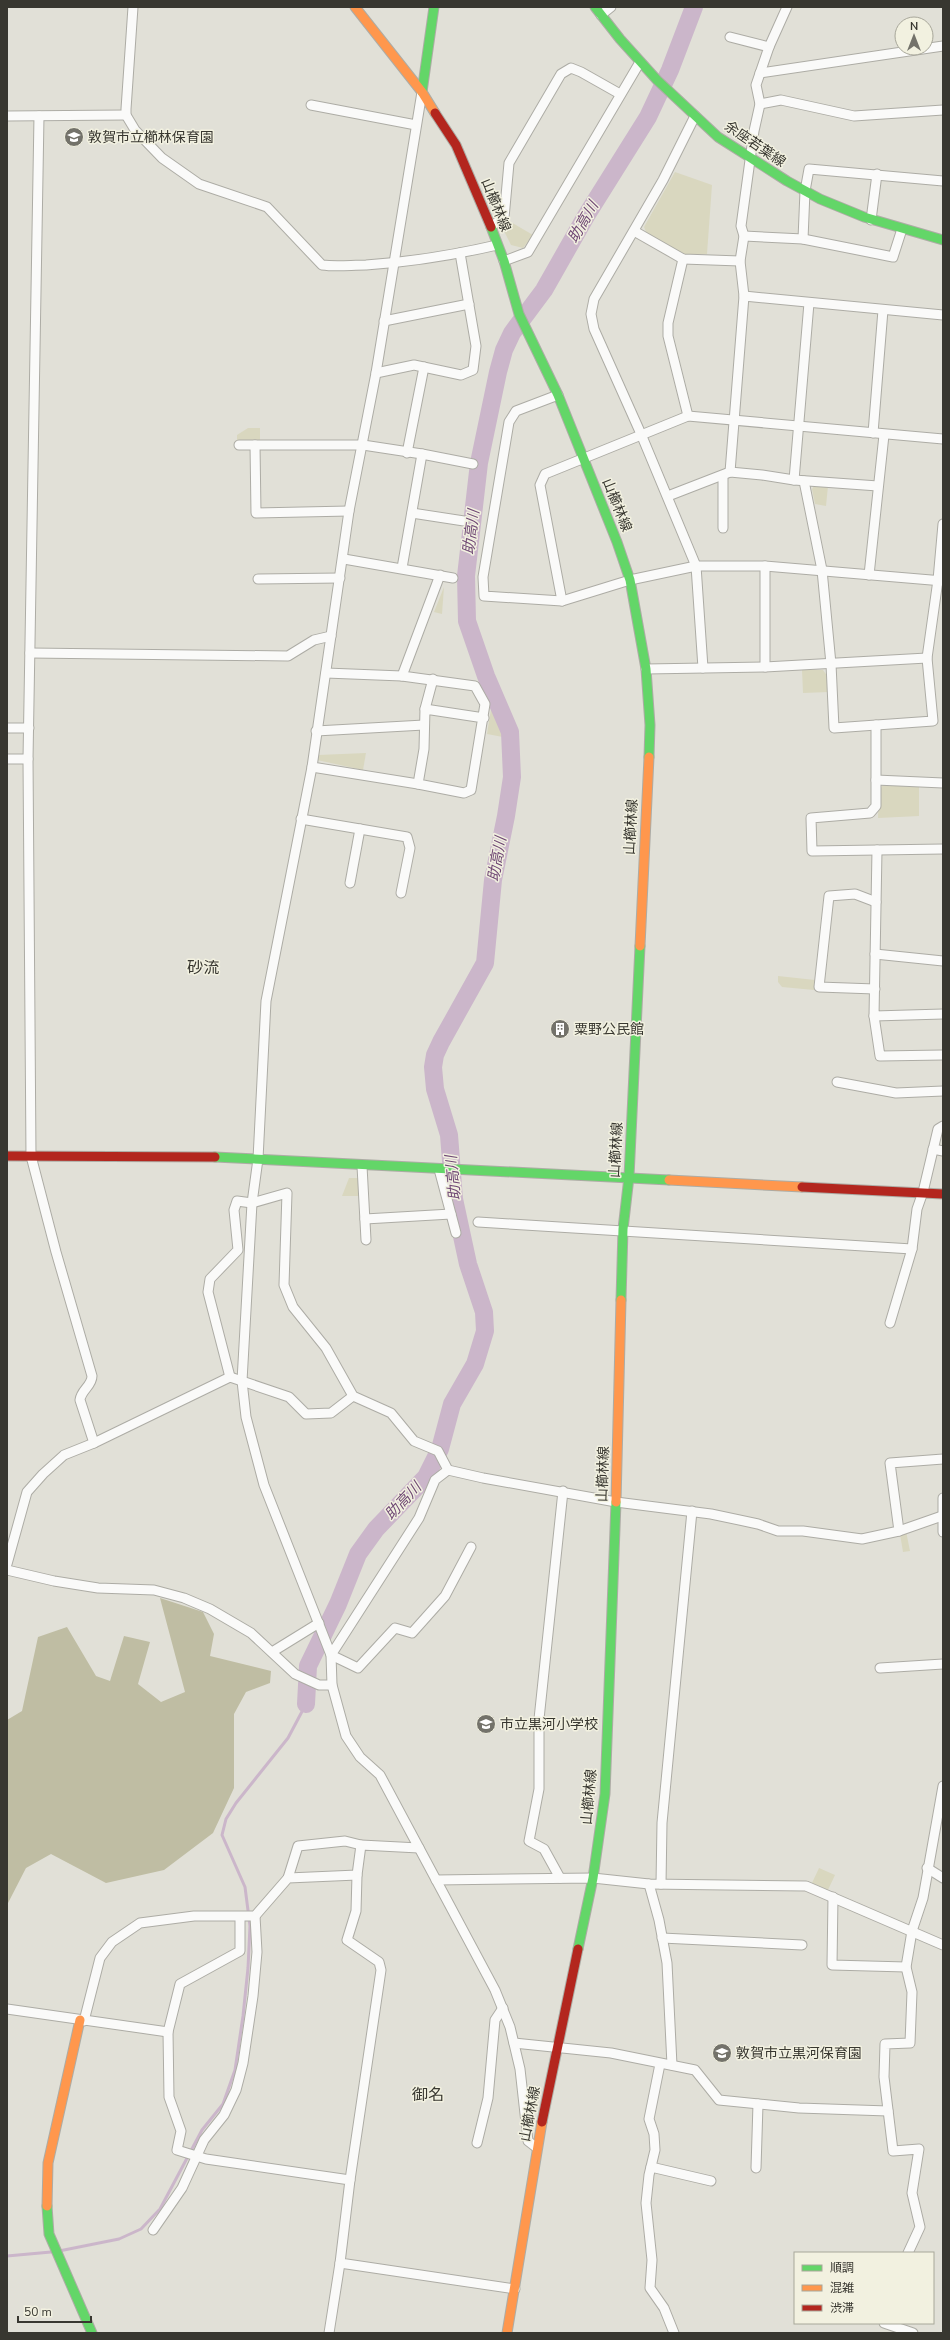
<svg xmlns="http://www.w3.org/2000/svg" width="950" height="2340" viewBox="0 0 950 2340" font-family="'Nunito Sans','Noto Sans JP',sans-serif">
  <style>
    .green { fill: #d9d7bf }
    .forest { fill: #bfbda3 }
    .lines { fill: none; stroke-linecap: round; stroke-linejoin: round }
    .stream { stroke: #cbb6ca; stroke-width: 3 }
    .river { stroke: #cbb6ca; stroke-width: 18 }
    .street-casing { stroke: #adaca5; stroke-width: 11 }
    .fast-casing { stroke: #adaca5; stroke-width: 11 }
    .slow-casing { stroke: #adaca5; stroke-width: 11 }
    .jam-casing { stroke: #adaca5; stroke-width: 11 }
    .street { stroke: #fafaf9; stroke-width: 9 }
    .fast { stroke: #63d668; stroke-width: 9 }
    .slow { stroke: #ff974d; stroke-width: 9 }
    .jam { stroke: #b3261e; stroke-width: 9 }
    .labels { text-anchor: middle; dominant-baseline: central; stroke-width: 3; stroke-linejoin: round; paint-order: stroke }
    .poi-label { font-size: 14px; fill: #383730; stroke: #f2f1e0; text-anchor: start }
    .street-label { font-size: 14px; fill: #383730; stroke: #f2f1e0 }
    .water-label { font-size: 15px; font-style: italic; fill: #6f4774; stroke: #f2f1e0 }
    .quarter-label { font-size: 16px; fill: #383730; stroke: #f2f1e0 }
  </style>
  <rect width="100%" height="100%" fill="#e1e0d7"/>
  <g class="green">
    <path d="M675 172 712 185 707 254H678L647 234 644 227Z"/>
    <path d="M509 221 533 235 523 248 511 245 503 229Z"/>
    <path d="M248 428H260V442H237V435Z"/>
    <path d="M815 485 828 486 826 506 815 504 812 489Z"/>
    <path d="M444 587 442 614 434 612Z"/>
    <path d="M802 670H823L828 677 829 692 803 693Z"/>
    <path d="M491 709 503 737 487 734Z"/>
    <path d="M366 753 363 770 317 760 318 755Z"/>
    <path d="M883 785 919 787V816L878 818 879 791Z"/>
    <path d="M778 976 815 980 814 990 782 987 778 982Z"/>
    <path d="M349 1178H358L359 1196H342Z"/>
    <path d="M906 1531 910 1551 903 1552 900 1534Z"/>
    <path d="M819 1868 835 1875 828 1890 812 1883Z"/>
  </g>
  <path class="forest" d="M160 1598 203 1612 214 1634 210 1656 271 1671 270 1683 246 1692 234 1714V1788L213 1833 164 1870 106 1883 51 1854 26 1868 7 1905V1720L22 1711 38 1637 67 1627 96 1676 110 1681 124 1636 150 1642 138 1684 161 1702 185 1692Z"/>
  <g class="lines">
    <g class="stream">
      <path d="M59 2251 119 2239 141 2229 160 2209 202 2130 223 2104 235 2070 243 2016 248 1968 250 1926 245 1887 222 1835 226 1819 236 1803 288 1738 306 1704"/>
      <path d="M7 2256 51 2252"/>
    </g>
    <path class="river" d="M306 1704 308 1666 338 1604 358 1554 376 1529 426 1477 440 1449 452 1404 475 1364 485 1331 484 1312 468 1264 454 1199 449 1135 435 1089 433 1067 435 1055 441 1042 485 963 493 880 506 816 512 777 510 732 486 676 467 621 466 576 479 463 498 372 504 350 512 333 544 290 586 216 648 117 670 70 694 7"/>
    <defs>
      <g id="street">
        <path d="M133 7 126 109V115L135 130 162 158 199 184 267 207 322 265C337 267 351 265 366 265 410 262 454 255 497 245"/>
        <path d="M601 15 611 7"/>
        <path d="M730 37 769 47 756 85 760 104 754 131 741 226 744 236 740 261 744 296 730 472"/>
        <path d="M769 47 787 7"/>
        <path d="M760 73 943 46"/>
        <path d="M422 92 376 373 349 511 312 767 266 1001 258 1159 252 1203 242 1381 246 1417 264 1485 331 1655 332 1685 346 1736 360 1757 380 1775 495 1990 510 2027 520 2069 528 2141 537 2148"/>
        <path d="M760 104 781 100 854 116 943 110"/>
        <path d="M311 105 416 125"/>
        <path d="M7 116 126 115"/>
        <path d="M39 116 28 759 31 1156 56 1252 92 1376C92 1386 81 1390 80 1400L94 1443"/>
        <path d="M695 116 663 180 594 299 591 314 594 329 641 434 696 566 703 668"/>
        <path d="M871 220 877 174"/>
        <path d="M491 226 504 218 509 163 561 74 571 68 581 72 620 94"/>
        <path d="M634 231 683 259 740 261"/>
        <path d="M744 236 803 239 893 257 902 229"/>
        <path d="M803 239 805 191 809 169 943 181"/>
        <path d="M683 259 668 323V336L688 416"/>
        <path d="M504 261 528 252 640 62"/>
        <path d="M744 296 943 315"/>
        <path d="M384 321 469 304"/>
        <path d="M376 373 414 365 461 375 473 370 476 346 460 253"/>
        <path d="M558 395 516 411 509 422 483 577 484 596 562 601 630 580 696 566H765L943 581"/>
        <path d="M873 433 883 310"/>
        <path d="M239 445H363L422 454"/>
        <path d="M255 445 256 513 349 511"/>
        <path d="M407 453 424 367"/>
        <path d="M794 480 809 303"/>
        <path d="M804 481 822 570 831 664 834 728 933 721 927 658 938 580 943 524"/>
        <path d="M668 496 730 472 762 475 794 480 878 486"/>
        <path d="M412 513 464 521"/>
        <path d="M723 528V476"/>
        <path d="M344 559 453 578"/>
        <path d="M402 568 422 454 473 464"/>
        <path d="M869 575 884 435"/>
        <path d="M258 579 340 578"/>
        <path d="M562 601 540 485 545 474 688 416 943 439"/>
        <path d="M30 653 288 656 314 640 331 636"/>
        <path d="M765 667V566"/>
        <path d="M646 669 765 667 927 658"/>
        <path d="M326 673 402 676 475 686 485 704 471 790 464 793 418 784 424 749 425 709 484 718"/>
        <path d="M402 676 440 575"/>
        <path d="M425 709 433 679"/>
        <path d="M876 725V780L943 783"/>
        <path d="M7 728H29"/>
        <path d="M316 731 424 725"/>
        <path d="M7 759H28"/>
        <path d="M312 767 418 784"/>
        <path d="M876 780V806L870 813 811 818 812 851 943 849"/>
        <path d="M301 819 407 837 410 848 401 893"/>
        <path d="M877 850 874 1016 943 1014"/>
        <path d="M350 883 360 829"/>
        <path d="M875 954 943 961"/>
        <path d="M875 989 819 987 829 896 855 894 876 902"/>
        <path d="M874 1016 880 1056 943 1055"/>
        <path d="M837 1082 896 1093 943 1091"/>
        <path d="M933 1149 943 1151"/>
        <path d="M362 1166 366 1240"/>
        <path d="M439 1169 456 1233"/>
        <path d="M365 1219 451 1214"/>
        <path d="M478 1222 912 1249"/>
        <path d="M890 1323 912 1249 917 1209 923 1192 938 1129 943 1126"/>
        <path d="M230 1377 208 1292 210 1279 238 1250 234 1210 237 1201 252 1203 287 1193 284 1285 293 1307 326 1348 353 1396 391 1413 414 1441 438 1451 448 1470 483 1478 616 1502 711 1514 758 1524 778 1531H803L862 1539 899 1531 942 1516"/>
        <path d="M448 1470 435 1480 419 1518 331 1655 358 1668 395 1628 412 1633 445 1596 471 1547"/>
        <path d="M943 1498V1532"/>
        <path d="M899 1531 890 1463 943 1459"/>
        <path d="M7 1564 27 1492 43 1474 64 1455 94 1443 230 1377 289 1397 306 1414 331 1413 353 1396"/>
        <path d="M7 1570 54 1581 98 1588 154 1590 184 1598 210 1609 251 1633 295 1674 319 1685H332"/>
        <path d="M272 1652 319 1623"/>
        <path d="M880 1668 943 1664"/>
        <path d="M927 1868 943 1878"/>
        <path d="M288 1878 298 1846 345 1841 361 1845"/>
        <path d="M560 1878 544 1849 529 1841 539 1789V1719L563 1491"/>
        <path d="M436 1880 593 1878 649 1884 806 1886 943 1945"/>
        <path d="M649 1884 659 1920 667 1963 672 2065"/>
        <path d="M661 1884 662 1823 692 1511"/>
        <path d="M833 1897 832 1965 906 1967"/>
        <path d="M240 1917V1951L180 1984 168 2032 169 2097 181 2131 177 2150 206 2159 350 2180 340 2263 515 2289"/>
        <path d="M662 1938 802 1945"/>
        <path d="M7 2009 168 2032"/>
        <path d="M84 2021 100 1958 112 1942 140 1923 194 1916H255L288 1878 357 1875 361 1845 419 1848"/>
        <path d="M514 2043 611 2053 695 2070 719 2100 799 2108 888 2111"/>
        <path d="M660 2064 649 2119 654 2134 655 2150 649 2175 646 2203 652 2260 650 2288 664 2308 674 2333"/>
        <path d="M477 2143 488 2098 495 2020 503 2008"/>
        <path d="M651 2167 711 2181"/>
        <path d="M756 2168 758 2104"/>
        <path d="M350 2180 381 1970 379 1962 347 1940 356 1911 357 1875"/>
        <path d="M153 2230 182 2188 204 2140 224 2115 236 2090 243 2063 253 1996 257 1952 255 1916"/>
        <path d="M908 2253 920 2227 912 2193 919 2149 893 2151 884 2077 885 2044 910 2043 912 1992 906 1967 912 1931 923 1898 943 1786"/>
        <path d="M884 2323 913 2333"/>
        <path d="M329 2333 340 2263"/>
      </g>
      <g id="fast">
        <path d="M595 7 620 39 657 80 718 137 787 181 820 199 864 217 943 240"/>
        <path d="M422 92 434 7"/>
        <path d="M491 227 504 261 519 314 558 395 617 542 630 580 646 669 650 725 649 757"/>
        <path d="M215 1157 669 1180"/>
        <path d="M621 1300 623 1229 629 1177 640 946"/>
        <path d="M578 1949 593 1878 605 1794 616 1502"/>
        <path d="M47 2206 49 2234 92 2333"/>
      </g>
      <g id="slow">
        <path d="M355 7 422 92 435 113"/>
        <path d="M640 946 649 757"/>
        <path d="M669 1180 802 1187"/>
        <path d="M616 1502 621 1300"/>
        <path d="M47 2206 48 2163 80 2020"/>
        <path d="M507 2333 542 2122"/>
      </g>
      <g id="jam">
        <path d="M435 113 456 145 491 227"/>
        <path d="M7 1156 215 1157"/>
        <path d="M802 1187 943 1194"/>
        <path d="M542 2122 578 1949"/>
      </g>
    </defs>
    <use href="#street" class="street-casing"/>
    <use href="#fast" class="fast-casing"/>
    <use href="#slow" class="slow-casing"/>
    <use href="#jam" class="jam-casing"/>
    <use href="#street" class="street"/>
    <use href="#fast" class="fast"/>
    <use href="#slow" class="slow"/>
    <use href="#jam" class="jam"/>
  </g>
  <defs>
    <symbol id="school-disc" viewBox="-11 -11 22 22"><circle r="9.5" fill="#73726a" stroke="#f2f1e0"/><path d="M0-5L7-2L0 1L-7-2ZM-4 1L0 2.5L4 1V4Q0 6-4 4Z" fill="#fff"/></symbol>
    <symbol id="building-disc" viewBox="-11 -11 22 22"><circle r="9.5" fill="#73726a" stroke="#f2f1e0"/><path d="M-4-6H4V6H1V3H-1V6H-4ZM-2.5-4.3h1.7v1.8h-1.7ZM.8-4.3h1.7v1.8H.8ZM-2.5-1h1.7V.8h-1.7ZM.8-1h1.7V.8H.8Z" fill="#fff"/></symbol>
  </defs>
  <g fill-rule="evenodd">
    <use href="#school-disc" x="63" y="126" width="22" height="22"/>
    <use href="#building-disc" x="549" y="1018" width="22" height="22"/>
    <use href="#school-disc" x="475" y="1713" width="22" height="22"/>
    <use href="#school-disc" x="711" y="2042" width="22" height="22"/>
  </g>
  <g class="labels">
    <g class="poi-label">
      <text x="88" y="137">敦賀市立櫛林保育園</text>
      <text x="574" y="1029">粟野公民館</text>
      <text x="500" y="1724">市立黒河小学校</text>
      <text x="736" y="2053">敦賀市立黒河保育園</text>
    </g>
    <g class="street-label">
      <text transform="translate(755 144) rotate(34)">余座若葉線</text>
      <text transform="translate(496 205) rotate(68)">山櫛林線</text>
      <text transform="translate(617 505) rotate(68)">山櫛林線</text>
      <text transform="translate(631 827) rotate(-87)">山櫛林線</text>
      <text transform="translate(616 1150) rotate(-87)">山櫛林線</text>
      <text transform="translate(603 1474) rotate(-88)">山櫛林線</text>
      <text transform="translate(589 1797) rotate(-85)">山櫛林線</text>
      <text transform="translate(530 2114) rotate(-79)">山櫛林線</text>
    </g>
    <g class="water-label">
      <text transform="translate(583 222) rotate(-60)">助高川</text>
      <text transform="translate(471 532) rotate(-83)">助高川</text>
      <text transform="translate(497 859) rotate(-80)">助高川</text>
      <text transform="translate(453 1178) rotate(-95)">助高川</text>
      <text transform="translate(403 1501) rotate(-47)">助高川</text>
    </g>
    <g class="quarter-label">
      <text x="203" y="968">砂流</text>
      <text x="428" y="2095">御名</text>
    </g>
  </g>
  <rect width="950" height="2340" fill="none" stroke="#383730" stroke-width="16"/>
  <rect x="794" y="2252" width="140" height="72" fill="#f2f1e0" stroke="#a8a79a"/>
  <rect x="802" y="2265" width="20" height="6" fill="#63d668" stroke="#a8a79a"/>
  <text x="830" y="2272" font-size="12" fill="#383730">順調</text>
  <rect x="802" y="2285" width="20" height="6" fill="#ff974d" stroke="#a8a79a"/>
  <text x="830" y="2292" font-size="12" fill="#383730">混雑</text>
  <rect x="802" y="2305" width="20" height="6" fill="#b3261e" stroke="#a8a79a"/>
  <text x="830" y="2312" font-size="12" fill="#383730">渋滞</text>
  <g transform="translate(914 36)"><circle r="19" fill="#f2f1e0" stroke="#a8a79a"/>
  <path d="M0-3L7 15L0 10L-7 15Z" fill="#73726a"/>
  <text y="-6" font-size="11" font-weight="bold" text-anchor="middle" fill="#383730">N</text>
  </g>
  <path d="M18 2316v6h73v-6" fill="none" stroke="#383730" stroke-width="2"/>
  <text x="24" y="2316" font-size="12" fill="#383730" stroke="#f2f1e0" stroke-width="3" paint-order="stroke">50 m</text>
</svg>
